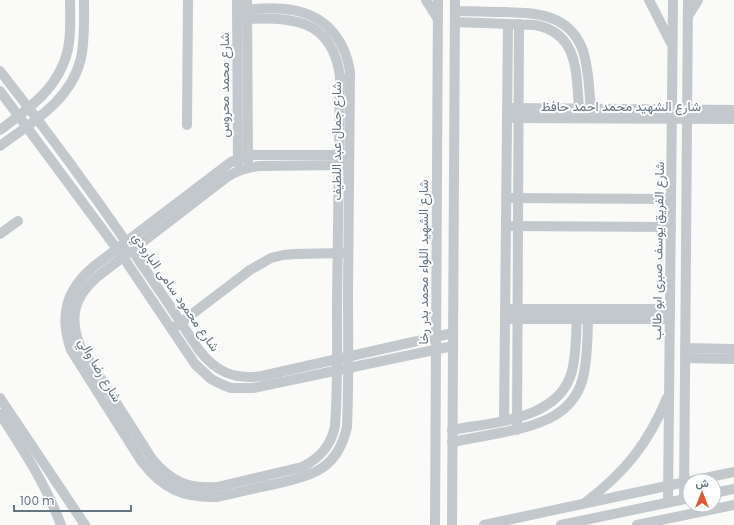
<svg xmlns="http://www.w3.org/2000/svg" width="734" height="525" viewBox="0 0 734 525" font-family="Poppins,Vazirmatn,sans-serif">
  <style>
    .lines { fill: none; stroke-linecap: round; stroke-linejoin: round }
    .minor { stroke: #c3c8cc; stroke-width: 10 }
    .labels { text-anchor: middle; dominant-baseline: central; stroke-width: 4; stroke-linejoin: round; paint-order: stroke }
    .street-label { font-size: 13px; fill: #657683; stroke: #fff }
  </style>
  <rect width="100%" height="100%" fill="#fafaf8"/>
  <g class="lines">
    <g class="minor">
      <path d="M237 0 238 164"/>
      <path d="M247 0 248 161"/>
      <path d="M426 0 438 19"/>
      <path d="M649 0 671 43"/>
      <path d="M237 10C258 9 281 6 301 12 330 20 346 44 350 72 349 145 349 218 348 291 348 336 349 382 347 427 337 470 313 475 275 484 256 488 236 493 217 497 183 498 163 489 142 462L71 350C59 316 66 290 93 267L231 162 242 157 253 155H349"/>
      <path d="M455 11C471 11 488 12 504 12 537 13 570 14 583 51 589 69 589 90 591 109"/>
      <path d="M688 16 698 0"/>
      <path d="M237 19C287 18 331 14 340 76 339 152 338 228 337 305 337 345 338 386 335 426 331 446 320 458 302 467L217 487C188 489 170 481 152 459L80 346C69 317 74 297 97 277L227 177C238 170 248 167 260 166L339 165H349"/>
      <path d="M455 22 535 25C579 33 576 73 579 108"/>
      <path d="M0 71C71 161 137 255 199 350 216 372 234 380 262 376L453 333"/>
      <path d="M0 91 123 257 195 364 211 379 221 384 231 388H253L453 346"/>
      <path d="M512 108 734 110"/>
      <path d="M513 118 734 119"/>
      <path d="M187 125 188 0"/>
      <path d="M0 130C31 107 63 85 69 43 71 29 70 14 70 0"/>
      <path d="M0 146C32 122 71 101 81 58 85 39 84 19 84 0"/>
      <path d="M511 198 671 199"/>
      <path d="M512 226 671 227"/>
      <path d="M0 234 18 221"/>
      <path d="M510 309H670"/>
      <path d="M511 319H670"/>
      <path d="M175 327 250 270 271 258 283 255 295 254 345 253"/>
      <path d="M685 348 734 349"/>
      <path d="M685 358 734 359"/>
      <path d="M0 398 85 525"/>
      <path d="M0 414C23 449 46 485 61 525"/>
      <path d="M504 420 508 24"/>
      <path d="M452 430C493 422 560 420 572 371 577 351 576 329 577 309"/>
      <path d="M517 430 519 24"/>
      <path d="M452 442C468 439 484 436 500 433 537 426 576 416 584 373 588 353 588 330 588 309"/>
      <path d="M691 481 734 472"/>
      <path d="M714 493 734 489"/>
      <path d="M684 499 688 0"/>
      <path d="M586 502C625 472 648 444 667 398"/>
      <path d="M668 502 673 0"/>
      <path d="M435 525 438 0"/>
      <path d="M452 525 455 0"/>
      <path d="M484 525 690 481"/>
      <path d="M561 525 690 498"/>
      <path d="M637 525 734 505"/>
    </g>
  </g>
  <g class="labels">
    <g class="street-label">
      <text transform="translate(224 85) rotate(-90)">شارع محمد محروس</text>
      <text x="621" y="106">شارع الشهيد محمد احمد حافظ</text>
      <text transform="translate(336 141) rotate(-90)">شارع جمال عبد اللطيف</text>
      <text transform="translate(658 251) rotate(-89)">شارع الفريق يوسف صبرى ابو طالب</text>
      <text transform="translate(423 262) rotate(-90)">شارع الشهيد اللواء محمد بدر رخا</text>
      <text transform="translate(176 292) rotate(55)">شارع محمود سامى البارودي</text>
      <text transform="translate(100 370) rotate(59)">شارع رضا والي</text>
    </g>
  </g>
  <g transform="translate(702 493)"><circle r="19" fill="#ffffff" stroke="#c1c8cd"/>
  <path d="M0-3L7 15L0 10L-7 15Z" fill="#e4572e"/>
  <text y="-6" font-size="11" font-weight="bold" text-anchor="middle" fill="#657683">ش</text>
  </g>
  <path d="M14 505v6h117v-6" fill="none" stroke="#657683" stroke-width="2"/>
  <text x="20" y="505" font-size="12" fill="#657683" stroke="#ffffff" stroke-width="3" paint-order="stroke">100 m</text>
</svg>
